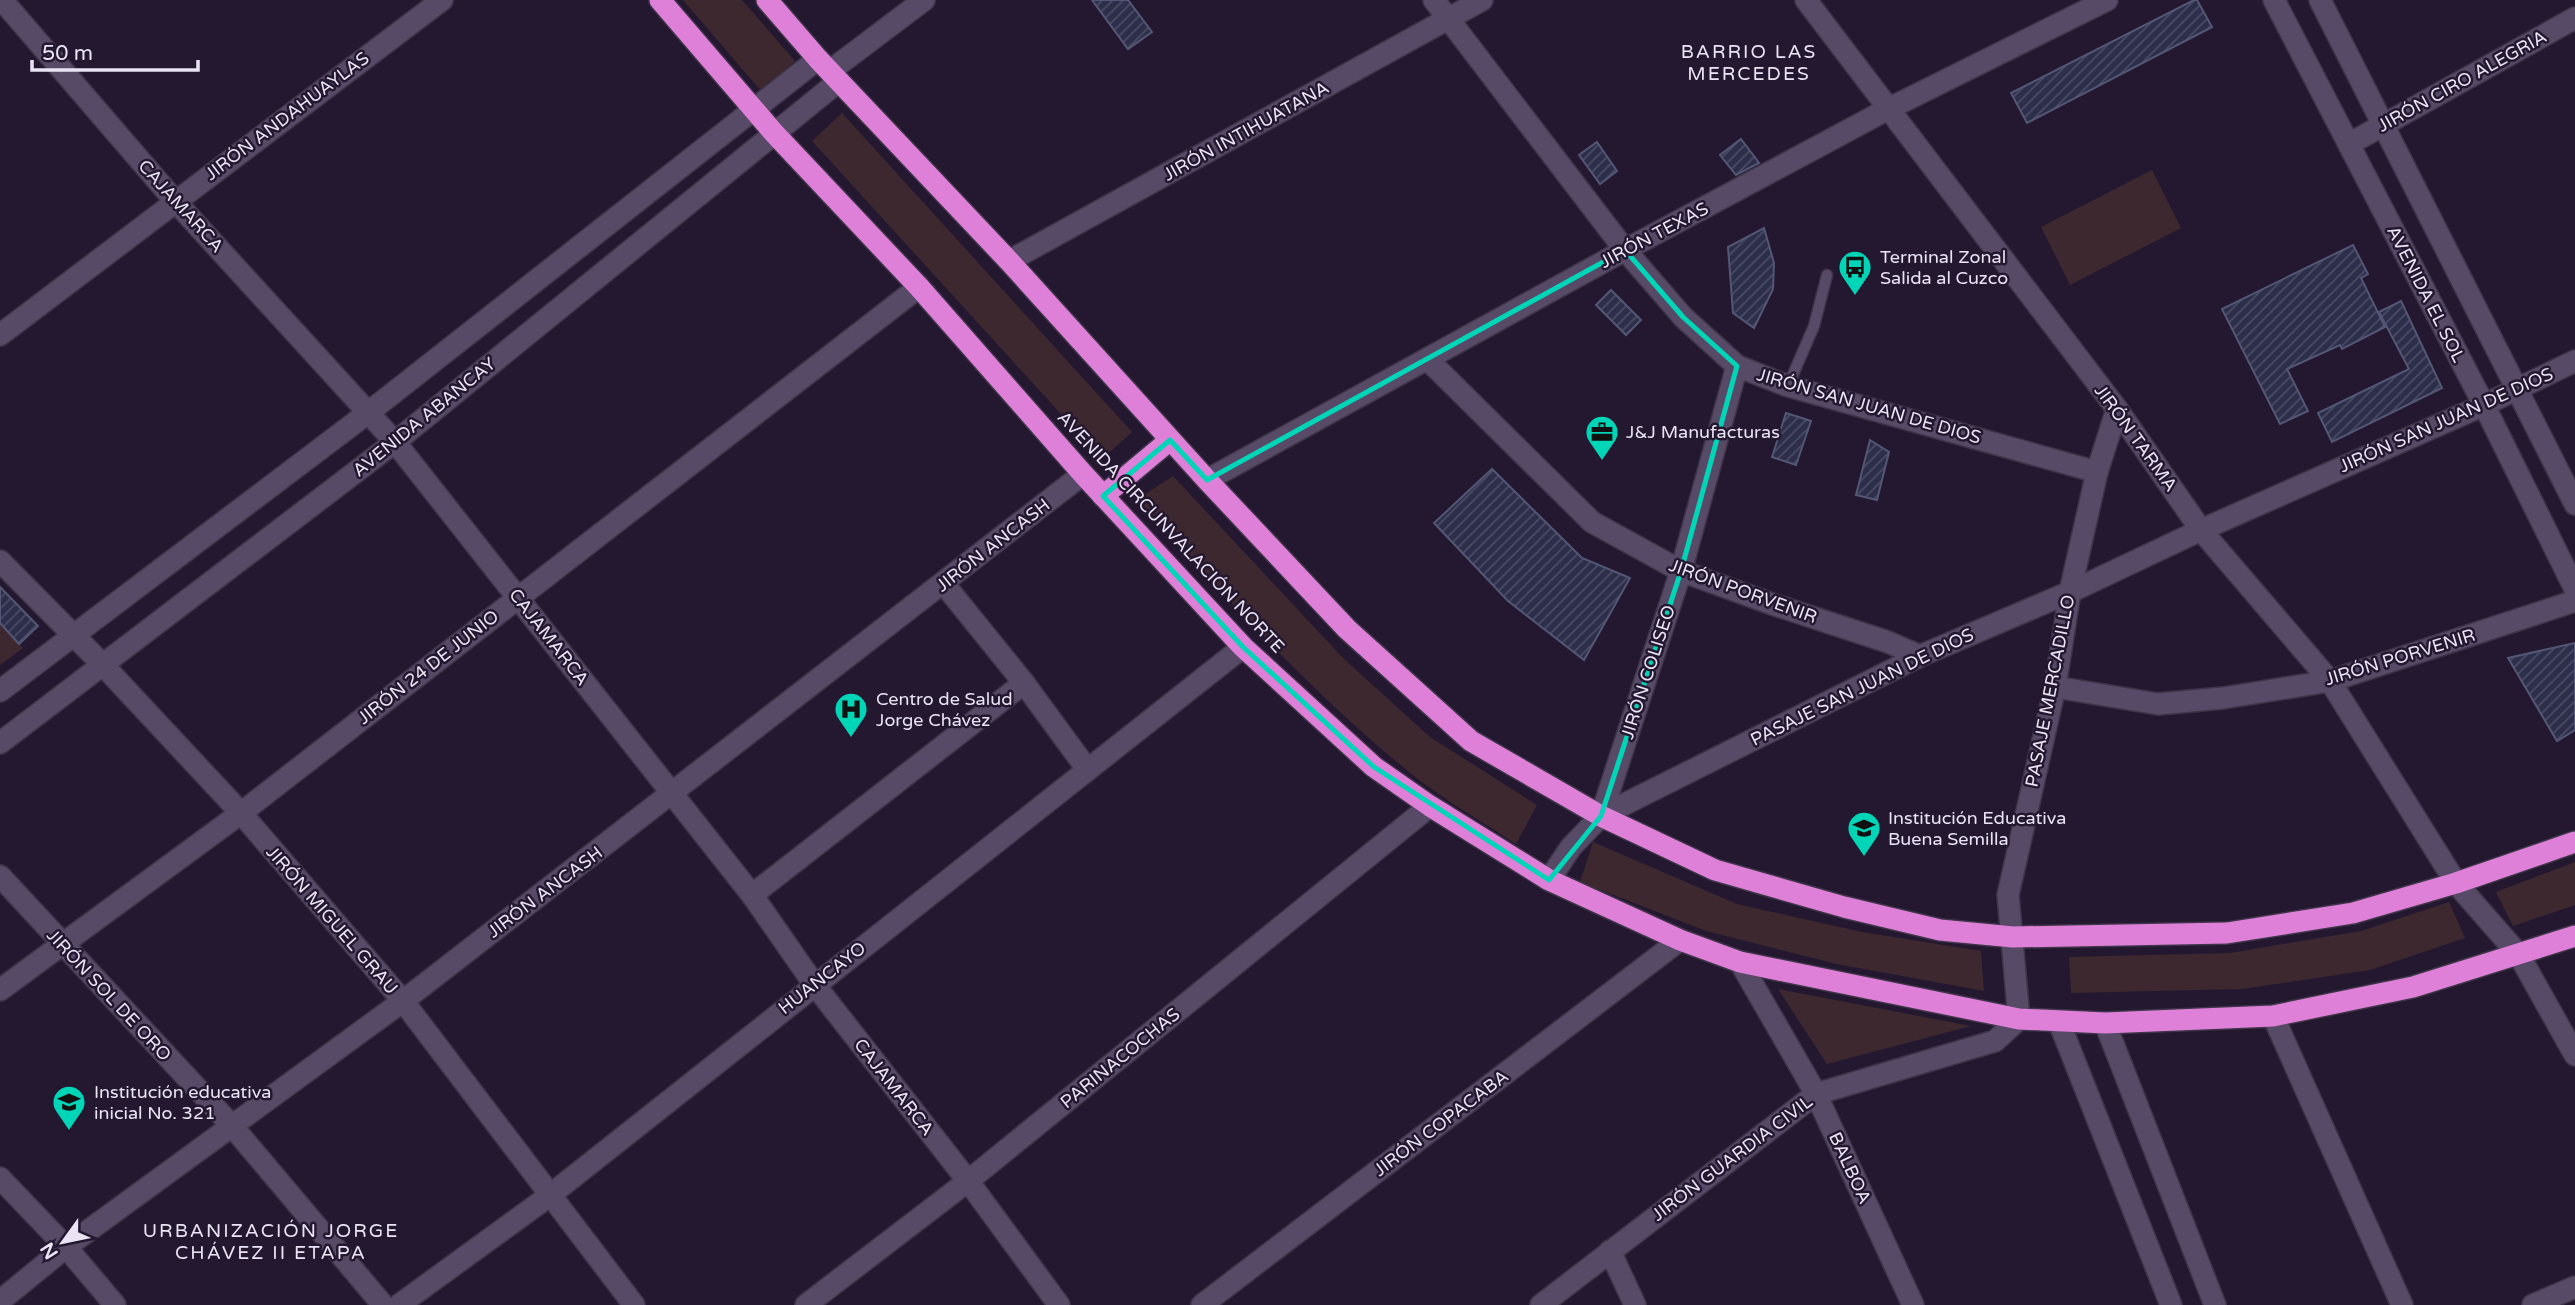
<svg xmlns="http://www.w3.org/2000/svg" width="2575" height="1305" viewBox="0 0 2575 1305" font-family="'Varela Round',sans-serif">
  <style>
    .green { fill: #3d2830 }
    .building { fill: url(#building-hatch); stroke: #535775; stroke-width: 2 }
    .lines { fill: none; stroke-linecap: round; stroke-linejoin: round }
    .lane-casing { stroke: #3e3448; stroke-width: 13 }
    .street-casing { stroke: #3e3448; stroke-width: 24 }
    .secondary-casing { stroke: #3e3448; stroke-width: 24 }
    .highway-casing { stroke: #3e3448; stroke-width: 24 }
    .lane { stroke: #574a67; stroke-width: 10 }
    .street { stroke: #574a67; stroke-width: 21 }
    .secondary { stroke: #574a67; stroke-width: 21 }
    .highway { stroke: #df80d8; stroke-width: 21 }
    .marked { fill: none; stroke: #00d5b7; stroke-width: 5; stroke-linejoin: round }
    .labels { text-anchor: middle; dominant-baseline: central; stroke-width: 5; stroke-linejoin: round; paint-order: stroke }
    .street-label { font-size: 18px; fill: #eae3f4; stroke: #231830 }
    .poi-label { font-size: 18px; fill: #eae3f4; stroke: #231830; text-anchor: start }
    .neighbourhood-label { font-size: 19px; letter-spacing: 2px; fill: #eae3f4; stroke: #231830 }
  </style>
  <defs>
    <pattern id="building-hatch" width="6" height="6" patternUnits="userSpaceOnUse" patternTransform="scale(1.75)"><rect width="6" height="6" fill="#2c2e4a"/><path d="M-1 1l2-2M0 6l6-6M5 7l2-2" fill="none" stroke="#4b4c65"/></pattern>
  </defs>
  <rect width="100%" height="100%" fill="#231830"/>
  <g class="green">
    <path d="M683 0H742L795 61 761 91Z"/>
    <path d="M842 113 1132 432 1102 459 812 141Z"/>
    <path d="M2152 170 2181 228 2070 285 2041 227Z"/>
    <path d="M1173 476 1344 659 1430 737 1537 805 1516 844C1483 822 1446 801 1414 776 1312 694 1224 596 1136 500Z"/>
    <path d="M0 587 19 644 23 648 0 665Z"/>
    <path d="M1593 842 1737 904 1862 932 1981 951 1984 991 1837 964 1706 931 1580 882Z"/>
    <path d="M2575 862V905L2513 926 2496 892Z"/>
    <path d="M2449 902 2465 938 2370 970 2242 989 2071 993 2069 957 2230 953 2361 931Z"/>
    <path d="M1778 989 1971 1026 1827 1064Z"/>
  </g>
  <g class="building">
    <path d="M1092 0H1128L1152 32 1128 49Z"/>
    <path d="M2194 0H2197L2212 27 2027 123 2011 93Z"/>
    <path d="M1741 139 1759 163 1736 175 1720 155Z"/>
    <path d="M1597 142 1617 171 1600 184 1579 155Z"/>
    <path d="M1764 228 1774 263 1773 289 1754 328 1733 313 1728 247Z"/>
    <path d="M2353 245 2368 274 2361 278 2385 327 2342 349 2340 345 2287 369 2308 411 2280 424 2222 309Z"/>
    <path d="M1611 290 1641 320 1626 335 1596 305Z"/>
    <path d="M2401 301 2442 388 2332 442 2318 413 2409 369 2379 312Z"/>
    <path d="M1786 413 1811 421 1796 465 1772 457Z"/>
    <path d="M1870 440 1889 452 1877 500 1856 495Z"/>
    <path d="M1492 469 1582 558 1630 578 1584 660 1508 601 1434 523Z"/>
    <path d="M0 587 38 626 19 644 0 623Z"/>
    <path d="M2575 643V730L2557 741 2508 658Z"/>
  </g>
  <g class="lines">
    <defs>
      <path id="lane" d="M1788 386 1814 326 1827 275"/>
      <g id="street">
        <path d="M2 0 175 201 395 442 752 895 814 984 968 1181 1059 1305"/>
        <path d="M1434 0 1625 250 1683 317 1737 366 1788 386 2097 472"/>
        <path d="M1806 0 2117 409 2201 530 2330 681 2456 883 2519 955 2575 1055"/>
        <path d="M2349 144 2575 18"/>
        <path d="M1009 261 1482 0"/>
        <path d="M0 335 442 0"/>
        <path d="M1427 359 1592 522 1681 571 1772 604 1888 642 1920 656"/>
        <path d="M1207 480 1625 250 1888 109 2107 0"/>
        <path d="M0 561 103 665 241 813 403 1001 634 1305"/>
        <path d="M944 584 1024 683 1087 769"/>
        <path d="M2055 687 2158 704 2223 698 2330 681 2575 601"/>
        <path d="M1601 816 1681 571 1737 366"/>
        <path d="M0 876 232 1126 383 1305"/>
        <path d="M1549 880 1571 847 1601 816 1920 656 2070 592 2201 530 2484 405 2575 361"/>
        <path d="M752 895 1024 683"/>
        <path d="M1740 962 1816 1094 1913 1305"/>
        <path d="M0 990 241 813 919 287"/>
        <path d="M2273 1016 2402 1305"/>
        <path d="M0 1178 66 1247 115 1305"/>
        <path d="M1610 1251 1635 1305"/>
        <path d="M0 1301 66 1247 403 1001 1083 474"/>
        <path d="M399 1305 549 1196 1243 647"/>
        <path d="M806 1305 968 1181 1430 806"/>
        <path d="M1202 1305 1680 940"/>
        <path d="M1541 1305 1816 1094 1995 1041 2019 1019 2008 895 2055 687 2070 592 2097 472 2117 409"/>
        <path d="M2533 1305 2575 1287"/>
      </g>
      <g id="secondary">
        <path d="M2274 0 2484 405 2575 589"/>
        <path d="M2320 0 2575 504"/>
        <path d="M830 71 924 0"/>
        <path d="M0 691 369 412 818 59"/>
        <path d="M0 743 395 442 839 81"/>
        <path d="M2059 1022 2171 1305"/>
        <path d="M2105 1023 2215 1305"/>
      </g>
      <g id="highway">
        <path d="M660 0 774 133 919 287 1083 474 1243 647 1374 767 1430 806 1549 880 1680 940 1740 962 2019 1019 2105 1023 2273 1016 2413 987 2575 936"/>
        <path d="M767 0 818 59 1009 261 1207 480 1347 629 1471 741 1601 816 1715 870 1844 907 1940 930 2013 937 2227 933 2353 913 2456 883 2575 842"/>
        <path d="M1103 496 1170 440"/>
      </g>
    </defs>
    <use href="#lane" class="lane-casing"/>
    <use href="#street" class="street-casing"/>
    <use href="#secondary" class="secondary-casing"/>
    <use href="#highway" class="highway-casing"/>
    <use href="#lane" class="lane"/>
    <use href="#street" class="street"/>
    <use href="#secondary" class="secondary"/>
    <use href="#highway" class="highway"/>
  </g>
  <path class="marked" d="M1625 250 1683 317 1737 366 1681 571 1601 816 1549 880 1374 767 1243 647 1103 496 1170 440 1207 480Z"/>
  <defs>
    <symbol id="bus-pin" viewBox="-11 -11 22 30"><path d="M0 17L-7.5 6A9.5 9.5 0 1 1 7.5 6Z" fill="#00d5b7" stroke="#231830"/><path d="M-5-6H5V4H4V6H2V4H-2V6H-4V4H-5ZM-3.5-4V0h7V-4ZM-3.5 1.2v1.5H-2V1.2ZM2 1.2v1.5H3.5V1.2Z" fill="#111"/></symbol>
    <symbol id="office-pin" viewBox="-11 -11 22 30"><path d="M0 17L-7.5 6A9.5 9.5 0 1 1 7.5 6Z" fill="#00d5b7" stroke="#231830"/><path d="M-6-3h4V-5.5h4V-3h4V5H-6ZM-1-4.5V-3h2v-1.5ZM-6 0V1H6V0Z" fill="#111"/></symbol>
    <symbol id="hospital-pin" viewBox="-11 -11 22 30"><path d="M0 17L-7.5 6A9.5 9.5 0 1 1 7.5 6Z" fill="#00d5b7" stroke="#231830"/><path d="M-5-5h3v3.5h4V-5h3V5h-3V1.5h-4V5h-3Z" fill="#111"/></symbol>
    <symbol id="school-pin" viewBox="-11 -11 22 30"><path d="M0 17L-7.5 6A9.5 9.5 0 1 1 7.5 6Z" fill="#00d5b7" stroke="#231830"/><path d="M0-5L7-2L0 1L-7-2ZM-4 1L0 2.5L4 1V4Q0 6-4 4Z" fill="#111"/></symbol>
  </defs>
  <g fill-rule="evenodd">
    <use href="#bus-pin" x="1836" y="248" width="38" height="52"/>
    <use href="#office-pin" x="1583" y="413" width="38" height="52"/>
    <use href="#hospital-pin" x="832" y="690" width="38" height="52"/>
    <use href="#school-pin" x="1845" y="809" width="38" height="52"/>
    <use href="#school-pin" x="50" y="1083" width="38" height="52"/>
  </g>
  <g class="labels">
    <g class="street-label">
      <text transform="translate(2462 81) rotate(-29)">JIRÓN CIRO ALEGRIA</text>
      <text transform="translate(287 116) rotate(-37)">JIRÓN ANDAHUAYLAS</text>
      <text transform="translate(1246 131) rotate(-29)">JIRÓN INTIHUATANA</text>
      <text transform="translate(181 206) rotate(48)">CAJAMARCA</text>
      <text transform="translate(1654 235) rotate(-28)">JIRÓN TEXAS</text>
      <text transform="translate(2426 294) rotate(63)">AVENIDA EL SOL</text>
      <text transform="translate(1869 406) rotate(16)">JIRÓN SAN JUAN DE DIOS</text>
      <text transform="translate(424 417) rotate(-39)">AVENIDA ABANCAY</text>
      <text transform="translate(2446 420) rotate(-24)">JIRÓN SAN JUAN DE DIOS</text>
      <text transform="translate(2136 438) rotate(54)">JIRÓN TARMA</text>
      <text transform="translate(1171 532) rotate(47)">AVENIDA CIRCUNVALACIÓN NORTE</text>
      <text transform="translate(993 545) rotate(-38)">JIRÓN ANCASH</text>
      <text transform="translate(1743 591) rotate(20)">JIRÓN PORVENIR</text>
      <text transform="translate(549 637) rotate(52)">CAJAMARCA</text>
      <text transform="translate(2400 657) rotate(-17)">JIRÓN PORVENIR</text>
      <text transform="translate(428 667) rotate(-38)">JIRÓN 24 DE JUNIO</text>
      <text transform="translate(1648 672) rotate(-72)">JIRÓN COLISEO</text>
      <text transform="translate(1862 687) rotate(-26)">PASAJE SAN JUAN DE DIOS</text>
      <text transform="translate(2050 691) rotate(-79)">PASAJE MERCADILLO</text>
      <text transform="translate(545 892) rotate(-37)">JIRÓN ANCASH</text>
      <text transform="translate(332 920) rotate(49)">JIRÓN MIGUEL GRAU</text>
      <text transform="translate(822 978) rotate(-38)">HUANCAYO</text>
      <text transform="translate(109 995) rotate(47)">JIRÓN SOL DE ORO</text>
      <text transform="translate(1120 1058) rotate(-39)">PARINACOCHAS</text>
      <text transform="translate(894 1087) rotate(52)">CAJAMARCA</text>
      <text transform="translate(1441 1123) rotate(-37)">JIRÓN COPACABA</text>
      <text transform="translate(1732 1158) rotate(-37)">JIRÓN GUARDIA CIVIL</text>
      <text transform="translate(1850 1168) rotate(65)">BALBOA</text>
    </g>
    <g class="poi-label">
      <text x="1880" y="257">Terminal Zonal<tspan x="1880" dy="21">Salida al Cuzco</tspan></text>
      <text x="1626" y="432">J&amp;J Manufacturas</text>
      <text x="876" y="699">Centro de Salud<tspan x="876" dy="21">Jorge Chávez</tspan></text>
      <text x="1888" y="818">Institución Educativa<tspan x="1888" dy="21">Buena Semilla</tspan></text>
      <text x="94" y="1092">Institución educativa<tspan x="94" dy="21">inicial No. 321</tspan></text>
    </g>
    <g class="neighbourhood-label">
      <text x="1749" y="52">BARRIO LAS<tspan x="1749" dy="22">MERCEDES</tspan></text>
      <text x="271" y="1231">URBANIZACIÓN JORGE<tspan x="271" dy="22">CHÁVEZ II ETAPA</tspan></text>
    </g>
  </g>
  <g transform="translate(63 1242) rotate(237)" stroke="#231830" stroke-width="5" paint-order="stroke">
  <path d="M0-5L12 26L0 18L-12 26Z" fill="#eae3f4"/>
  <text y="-10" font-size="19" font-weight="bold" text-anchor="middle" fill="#eae3f4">N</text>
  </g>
  <path d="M32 60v10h166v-10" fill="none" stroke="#eae3f4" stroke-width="3.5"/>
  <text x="42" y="60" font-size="21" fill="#eae3f4" stroke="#231830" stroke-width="5" paint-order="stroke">50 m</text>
</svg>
